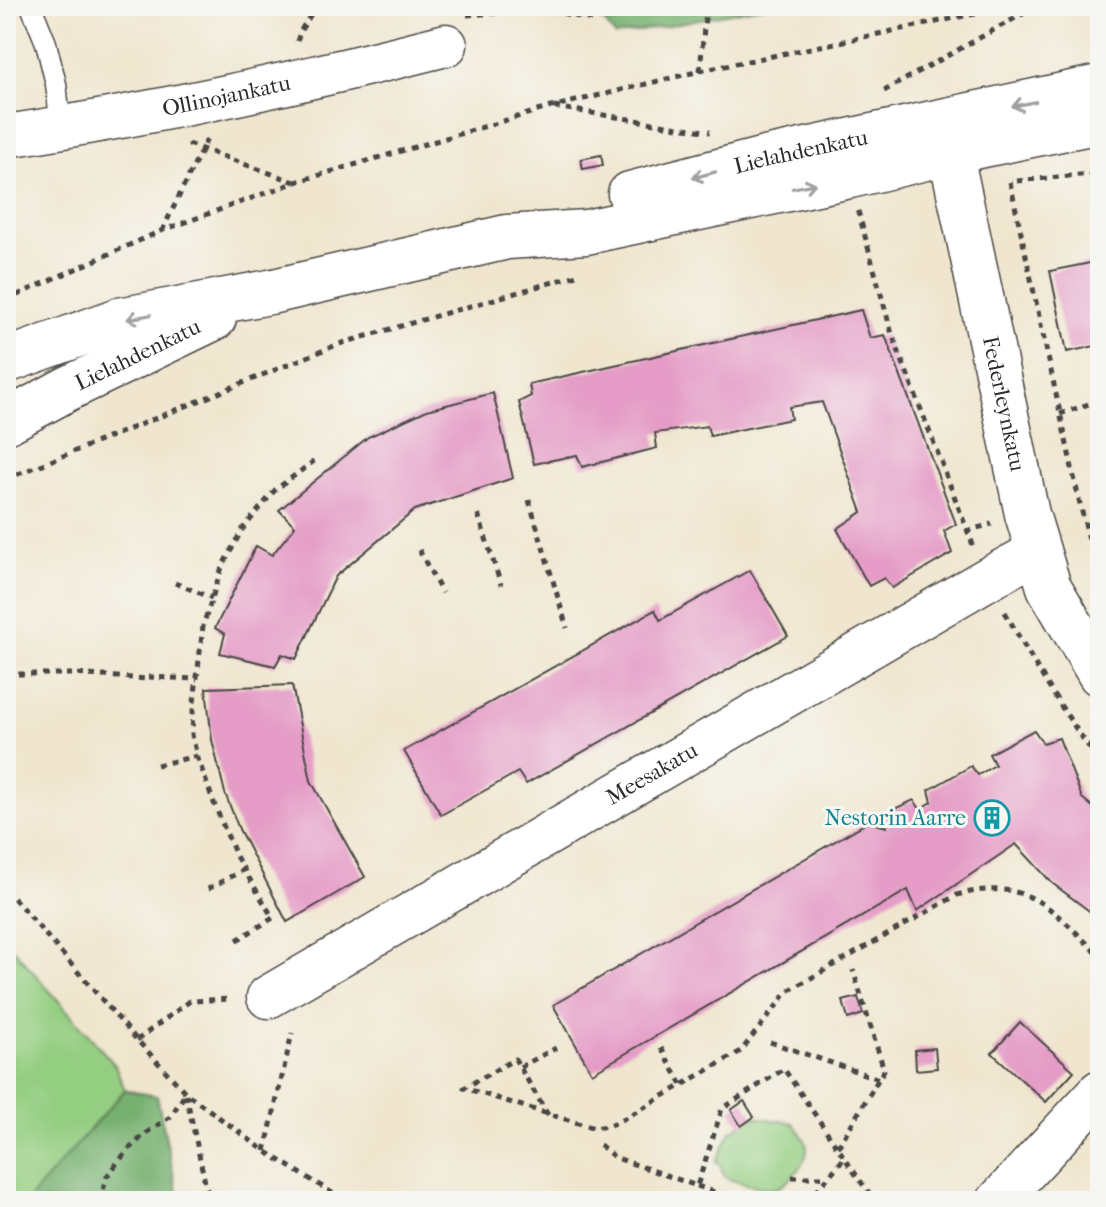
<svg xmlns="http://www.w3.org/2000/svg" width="1106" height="1207" viewBox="0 0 1106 1207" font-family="'IM FELL French Canon',serif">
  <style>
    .green { fill: #94ce81; stroke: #607c56; stroke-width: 2 }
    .forest { fill: #77b16f; stroke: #516e4d; stroke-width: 2 }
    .building { fill: #e59dc7 }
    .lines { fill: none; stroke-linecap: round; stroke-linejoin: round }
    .lane-casing { stroke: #494744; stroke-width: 23 }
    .street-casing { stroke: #494744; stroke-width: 45 }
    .secondary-casing { stroke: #494744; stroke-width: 47 }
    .path { stroke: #494744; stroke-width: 5; stroke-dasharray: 6 6; stroke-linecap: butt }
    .lane { stroke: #fff; stroke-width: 20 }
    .street { stroke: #fff; stroke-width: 42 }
    .secondary { stroke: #fff; stroke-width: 44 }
    .oneway { stroke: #a0a0a0 }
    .labels { text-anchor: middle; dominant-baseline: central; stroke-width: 6; stroke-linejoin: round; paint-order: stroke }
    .street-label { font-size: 22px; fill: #2b2b2b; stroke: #f6f6f2 }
    .culture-label { font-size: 22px; fill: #0d838f; stroke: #f6f6f2; text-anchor: end }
  </style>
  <rect width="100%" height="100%" fill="#f6f6f2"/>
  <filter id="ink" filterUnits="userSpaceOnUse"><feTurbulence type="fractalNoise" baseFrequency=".0125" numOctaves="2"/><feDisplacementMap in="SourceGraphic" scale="16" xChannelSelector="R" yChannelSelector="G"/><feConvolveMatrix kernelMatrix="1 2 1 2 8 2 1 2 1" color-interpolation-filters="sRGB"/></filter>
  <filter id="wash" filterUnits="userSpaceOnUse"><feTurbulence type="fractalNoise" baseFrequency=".006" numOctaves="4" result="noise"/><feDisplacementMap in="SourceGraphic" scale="32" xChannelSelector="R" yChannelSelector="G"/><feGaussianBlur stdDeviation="1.8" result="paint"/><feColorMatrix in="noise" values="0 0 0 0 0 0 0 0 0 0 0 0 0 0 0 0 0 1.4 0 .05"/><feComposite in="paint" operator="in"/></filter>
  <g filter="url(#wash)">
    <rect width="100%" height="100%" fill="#f0e6cf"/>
    <g class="green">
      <path d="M6 941 115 1065 125 1090 27 1201H6Z"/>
      <path d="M754 1117 793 1123C799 1131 807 1140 807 1150 807 1162 787 1186 776 1188 767 1189 732 1182 726 1177 721 1172 722 1172 721 1166L716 1162 731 1131Z"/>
    </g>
    <g class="forest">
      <path d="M592 6H766L615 36Z"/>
      <path d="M125 1090 157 1096 179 1201H27Z"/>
    </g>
    <g id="blocks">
      <g class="building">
        <path d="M601 155 603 165 583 169 581 159Z"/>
        <path d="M1100 261V345L1067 352 1050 271Z"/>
        <path d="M861 310 870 338 885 335 956 524 944 531 952 553 892 588 884 578 869 586 837 529 862 512 822 402 789 407 791 419 710 436 707 426 655 433 657 448 582 467 577 455 534 464 519 402 531 396 529 384Z"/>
        <path d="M493 393 513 478 415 510 336 576 296 659 282 654 275 666 220 653 225 634 215 628 256 546 272 555 295 526 279 510 368 437 427 410Z"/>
        <path d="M750 570 788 636 526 784 518 772 441 815 404 751 655 610 660 620Z"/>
        <path d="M292 685 311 781 365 877 287 922 239 829 225 793 212 740 206 688Z"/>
        <path d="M1034 730 1043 743 1059 738 1082 798 1100 813V919L1052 883 1016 844 917 911 908 890 592 1073 553 1005 868 822 887 827 883 814 914 800 920 809 932 802 929 790 971 766 978 775 995 765 989 754Z"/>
        <path d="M858 997 863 1014 848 1019 843 1001Z"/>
        <path d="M1020 1022 1074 1071 1046 1102 992 1053Z"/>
        <path d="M935 1048 937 1068 916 1070 915 1050Z"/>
        <path d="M744 1101 754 1117 741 1126 731 1110Z"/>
      </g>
    </g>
  </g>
  <g filter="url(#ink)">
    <use href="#blocks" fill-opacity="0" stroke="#494744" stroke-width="2"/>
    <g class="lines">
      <defs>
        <path id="lane" d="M31 6 46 43 56 84 61 128"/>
        <g id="street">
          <path id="s1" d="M6 136C154 114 301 82 446 45"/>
          <path id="s2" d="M268 997 989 578 1037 552"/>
          <path d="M998 1201 1100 1091"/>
        </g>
        <g id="secondary">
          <path id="s3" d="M945 126 1027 514 1049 587 1100 674"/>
          <path id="s4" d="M630 194 765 159 1100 87"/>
          <path d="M6 361 119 320 270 292 507 237 586 232 850 176 959 150 1100 121"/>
          <path id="s5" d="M6 422 67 389 214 318"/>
        </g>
      </defs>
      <use href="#lane" class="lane-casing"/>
      <use href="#street" class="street-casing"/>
      <use href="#secondary" class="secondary-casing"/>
      <g class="path">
        <path d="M467 15 547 10 593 20 616 13 695 6"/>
        <path d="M297 41 301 30 316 6"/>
        <path d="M700 71 706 6"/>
        <path d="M884 91 1037 6"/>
        <path d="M554 107 710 132"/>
        <path d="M188 144 295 182"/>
        <path d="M1017 181 1100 173"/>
        <path d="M1010 182 1079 500 1100 582"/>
        <path d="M858 211 892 334 973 545"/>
        <path d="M162 231 207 139"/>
        <path d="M6 300 161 231 296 182 551 107 700 71 1013 6"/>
        <path d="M1060 414 1100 400"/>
        <path d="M6 479 339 344 581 274"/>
        <path d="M529 500 567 628"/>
        <path d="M478 514 501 585"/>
        <path d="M966 531 992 524"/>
        <path d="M419 550 442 593"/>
        <path d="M175 583 212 598"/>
        <path d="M1005 612C1034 664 1064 714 1100 762"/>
        <path d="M6 674H73L148 679"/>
        <path d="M148 677 197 679"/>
        <path d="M157 765 197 756"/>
        <path d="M6 889 137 1040 186 1093 265 1151 345 1201"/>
        <path d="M208 889 243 870"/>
        <path d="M237 940 273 918 237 858 215 806 197 756 192 735 193 711 203 626 222 567 242 530 275 490 314 461"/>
        <path d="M137 1040 190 1001 231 999"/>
        <path d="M770 1042 879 1079"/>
        <path d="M661 1048 682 1085"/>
        <path d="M520 1067 556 1048"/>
        <path d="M186 1094 209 1201"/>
        <path d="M548 1115 515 1059 464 1088 594 1128 608 1126 627 1117 741 1051 788 991 957 895C1030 876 1052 910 1100 956"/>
        <path d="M600 1145 614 1157 697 1186 722 1109 784 1069 874 1201"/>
        <path d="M838 1147 884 1070 853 970"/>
        <path d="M265 1151 292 1033"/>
        <path d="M792 1177H827"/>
        <path d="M697 1186 740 1201"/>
        <path d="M100 1201 107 1176 126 1152 146 1133 170 1117 186 1093"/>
        <path d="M808 1201 845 1157"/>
      </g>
      <use href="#lane" class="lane"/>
      <use href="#street" class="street"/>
      <use href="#secondary" class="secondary"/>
    </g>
    <defs><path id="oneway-shaft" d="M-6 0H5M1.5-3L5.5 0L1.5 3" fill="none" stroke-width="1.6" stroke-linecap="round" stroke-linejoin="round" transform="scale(2)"/></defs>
    <g class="oneway">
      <use href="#oneway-shaft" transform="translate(1024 104) rotate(168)"/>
      <use href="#oneway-shaft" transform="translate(704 175) rotate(165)"/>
      <use href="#oneway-shaft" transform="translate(804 186) rotate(-12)"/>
      <use href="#oneway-shaft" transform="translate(139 317) rotate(169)"/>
    </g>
  </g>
  <defs>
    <symbol id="building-ring" viewBox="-11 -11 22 22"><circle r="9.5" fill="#f6f6f2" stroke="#0f9aa8" stroke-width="1.5"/><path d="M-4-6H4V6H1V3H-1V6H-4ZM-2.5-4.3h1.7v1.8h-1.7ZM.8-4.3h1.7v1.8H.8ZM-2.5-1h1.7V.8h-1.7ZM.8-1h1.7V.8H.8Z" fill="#0f9aa8"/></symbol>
  </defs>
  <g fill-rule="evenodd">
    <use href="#building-ring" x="972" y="798" width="40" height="40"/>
  </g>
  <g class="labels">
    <g class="street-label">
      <text stroke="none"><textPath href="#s1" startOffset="224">Ollinojankatu</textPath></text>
      <text stroke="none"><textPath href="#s4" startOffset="176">Lielahdenkatu</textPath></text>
      <text stroke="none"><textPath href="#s5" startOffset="148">Lielahdenkatu</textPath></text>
      <text stroke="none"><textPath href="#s3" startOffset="284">Federleynkatu</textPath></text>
      <text stroke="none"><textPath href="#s2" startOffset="444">Meesakatu</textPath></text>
    </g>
    <g class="culture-label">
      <text x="966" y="818">Nestorin Aarre</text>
    </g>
  </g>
  <rect width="1106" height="1207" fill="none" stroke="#f6f6f2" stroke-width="32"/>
</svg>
